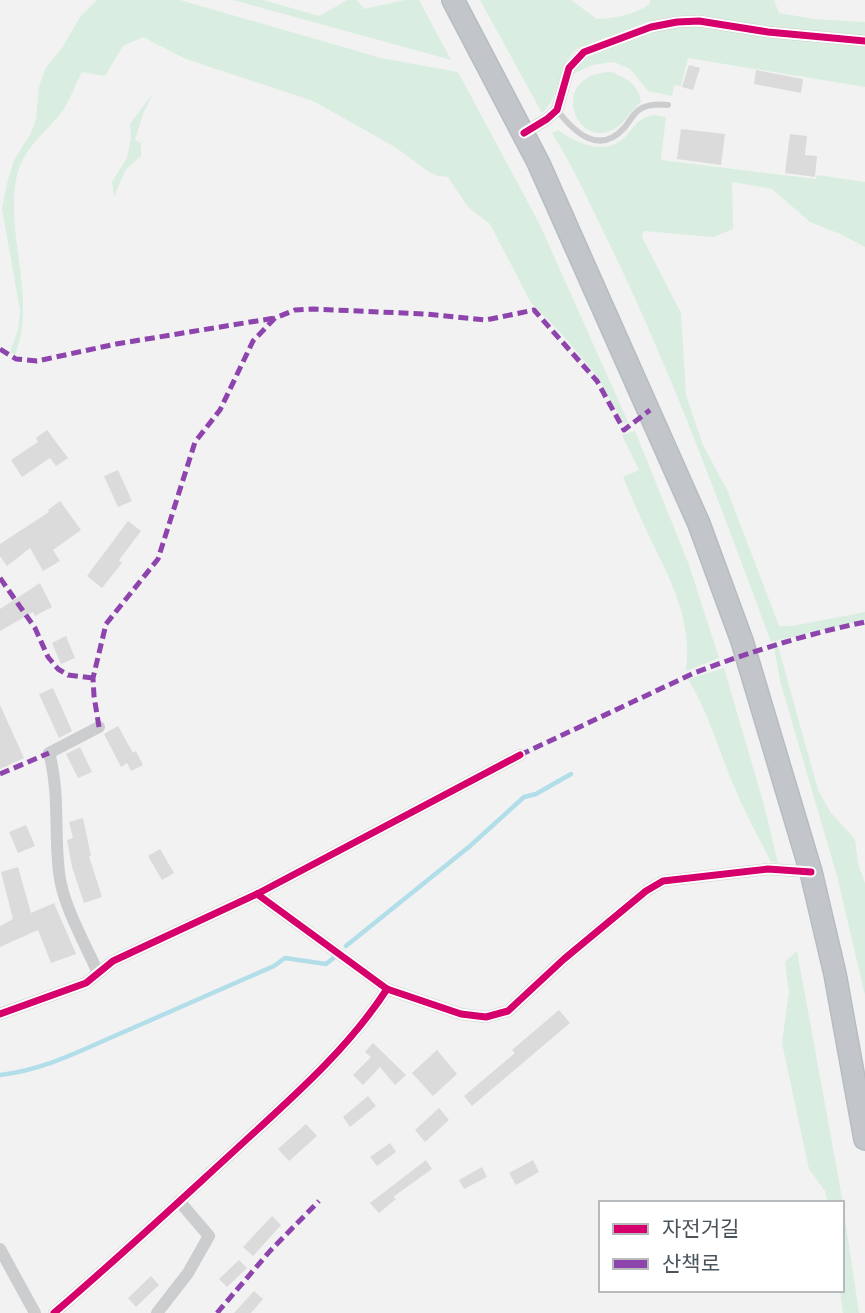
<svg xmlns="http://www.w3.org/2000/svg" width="865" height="1313" viewBox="0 0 865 1313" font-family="Commissioner,'Noto Sans KR',sans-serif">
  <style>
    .green { fill: #d9eee0 }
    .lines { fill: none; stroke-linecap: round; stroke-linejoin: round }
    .stream { stroke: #b1dee8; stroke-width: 4.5 }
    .building { fill: #dbdbdc }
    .trunk-casing { stroke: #b7bcc0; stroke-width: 24 }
    .service { stroke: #cccdcf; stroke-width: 6 }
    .minor { stroke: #cccdcf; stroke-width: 12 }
    .trunk { stroke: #c2c6ca; stroke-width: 21 }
    .quiet { stroke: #8e44ad; stroke-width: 5; stroke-dasharray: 10 5; stroke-linecap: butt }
    .cycleway-casing { stroke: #fff; stroke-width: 11 }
    .cycleway { stroke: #d6006c; stroke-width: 7 }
  </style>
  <rect width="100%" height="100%" fill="#f2f2f2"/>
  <g class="green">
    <path d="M97 0H180L381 58 458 72 540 225 628 422 624 424 597 376 560 332 531 303 490 224 468 207 448 177 438 176 429 172 395 147 313 101 186 59 143 37 123 46 105 76 82 72C75 84 71 99 63 110 46 134 22 147 16 180 6 239 37 298 15 355L10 352 18 330 20 310 2 209 6 187 14 160 31 133 36 119 39 87 45 69 62 48 80 17Z"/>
    <path d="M233 0H263L319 16 348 0H357L364 9 405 0H419L451 60Z"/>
    <path d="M480 0H571L597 19C616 18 634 15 650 4V0H774L779 13 814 19 865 22V37L671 17 647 22 578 48C556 65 562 96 542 113Z"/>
    <path d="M681 24 865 47V87L688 58 681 86 674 85 672 96 648 91 630 69 614 62 592 65 571 75 583 57 641 34Z"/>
    <path d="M611 72C626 77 639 85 641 102 631 110 625 123 614 129 575 151 547 74 611 72Z"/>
    <path d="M153 93 143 114 135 140 141 143V156L126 169 114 197 112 182 127 158 131 139 130 124Z"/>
    <path d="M654 115 666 117 661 160 816 179 817 175 865 182V247L840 234 810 222 772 189 732 182 733 229 713 237 644 231 642 237 681 313 686 395 703 445 728 492 779 626H792L865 612V620L771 642C720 505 671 369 606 237 589 202 573 166 552 133L558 130C576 143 604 156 624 138 635 127 637 118 654 115Z"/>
    <path d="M635 431 689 565 719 658 686 671C692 621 673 585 652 542 642 521 632 499 623 477L639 470 622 435Z"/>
    <path d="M778 646 818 790 831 813 855 839 858 864 865 883V995L837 876 780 681 774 647Z"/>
    <path d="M724 668 764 805 778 863 771 862C758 836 744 811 733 784 718 748 708 712 688 679Z"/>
    <path d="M797 951 842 1198 859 1313H843L840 1290H842V1203H828L825 1191 809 1169 782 1043 789 992 785 962Z"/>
  </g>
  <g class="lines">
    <g class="stream">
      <path d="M346 946 470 846 524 797 536 794 571 774"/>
      <path d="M0 1075C48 1069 83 1049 126 1031 175 1009 225 988 274 966L285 958 326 964 336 956"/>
    </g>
  </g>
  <g class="building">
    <path d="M689 65 700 68 693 90 682 87Z"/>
    <path d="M756 70 803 79 801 93 754 84Z"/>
    <path d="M681 129 725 134 721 165 677 159Z"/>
    <path d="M790 134 807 136 805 155 817 156 815 177 785 173Z"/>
    <path d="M47 430 68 458 56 466 50 458 22 477 11 460 38 442 36 438Z"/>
    <path d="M118 470 132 501 118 507 104 476Z"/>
    <path d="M60 501 81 530 53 550 60 561 43 571 30 548 7 566 0 556V544L49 512 48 510Z"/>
    <path d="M128 521 141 531 119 560 122 563 102 588 87 576Z"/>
    <path d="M40 583 52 607 35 616 33 612 0 631V609Z"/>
    <path d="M66 636 75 658 61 664 52 643Z"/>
    <path d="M53 688 72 731 59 738 39 694Z"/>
    <path d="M0 705 24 758 0 769Z"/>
    <path d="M118 726 133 753 136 751 143 765 131 771 127 763 121 767 104 734Z"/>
    <path d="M80 747 92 772 78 778 66 754Z"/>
    <path d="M83 818 91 856H89L102 897 84 903 72 867 67 840 73 838 69 822Z"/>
    <path d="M26 825 35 846 18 853 9 832Z"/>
    <path d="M160 849 174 873 162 880 148 856Z"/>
    <path d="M18 867 31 913 54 903 76 954 51 963 38 930 0 947V926L13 919 1 872Z"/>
    <path d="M559 1010 570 1023 472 1106 464 1096 515 1053 512 1050Z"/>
    <path d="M373 1043 406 1075 395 1085 380 1067 363 1085 353 1075 371 1057 365 1052Z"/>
    <path d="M437 1050 457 1074 433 1096 412 1073Z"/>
    <path d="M368 1096 376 1106 350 1127 343 1117Z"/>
    <path d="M439 1108 449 1120 425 1142 415 1130Z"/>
    <path d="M306 1124 317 1136 289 1161 278 1149Z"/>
    <path d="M390 1143 396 1152 377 1166 370 1157Z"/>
    <path d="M426 1160 432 1169 393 1197 396 1199 379 1213 370 1203Z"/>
    <path d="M533 1160 539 1172 516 1185 509 1173Z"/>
    <path d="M482 1167 487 1177 464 1189 459 1180Z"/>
    <path d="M272 1216 281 1225 253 1256 243 1247Z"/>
    <path d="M239 1260 247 1268 227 1287 219 1279Z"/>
    <path d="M151 1276 159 1285 136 1307 128 1298Z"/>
    <path d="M254 1291 263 1299 251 1313H234Z"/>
  </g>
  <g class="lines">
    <defs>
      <path id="trunk" d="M453 0 538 162 699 524 742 641 811 872 835 974 865 1139"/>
    </defs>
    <use href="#trunk" class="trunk-casing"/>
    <path class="service" d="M557 110C574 132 599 156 624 128 630 122 633 112 642 108 650 104 660 104 668 105"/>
    <g class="minor">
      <path d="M524 133 547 119 557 110 569 68 584 52 651 27 677 22 699 21 768 32 865 41"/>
      <path d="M257 894 387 989 461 1014 486 1017 508 1011 564 959 646 891 663 881 768 869 811 872"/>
      <path d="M98 973C85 943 62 904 59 872 54 832 60 792 49 753L99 727"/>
      <path d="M0 1014 86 983 113 961 257 894 520 755"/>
      <path d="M0 1249 35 1313"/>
      <path d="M54 1313C115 1261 174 1206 233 1152 287 1102 347 1051 387 989"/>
      <path d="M157 1313 188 1273 209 1236 179 1201"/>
    </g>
    <use href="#trunk" class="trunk"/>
    <g class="quiet">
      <path d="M0 349 16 359 37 361 116 344 275 318"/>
      <path d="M0 578 35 628 48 657 58 669 68 675 93 678"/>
      <path d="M99 727 94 696 93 678 106 624 158 559 195 442 220 410 253 341 275 318 295 310 313 309 425 314 486 320 534 310 597 381 624 430 650 410"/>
      <path d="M520 755 694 673C749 652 807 634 865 622"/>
      <path d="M0 774 49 753"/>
      <path d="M217 1313 270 1251 319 1201"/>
    </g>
    <defs>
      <g id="cycleway">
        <path d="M524 133 547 119 557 110 569 68 584 52 651 27 677 22 699 21 768 32 865 41"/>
        <path d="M257 894 387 989 461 1014 486 1017 508 1011 564 959 646 891 663 881 768 869 811 872"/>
        <path d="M0 1014 86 983 113 961 257 894 520 755"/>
        <path d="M54 1313C115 1261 174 1206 233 1152 287 1102 347 1051 387 989"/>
      </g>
    </defs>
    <use href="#cycleway" class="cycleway-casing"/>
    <use href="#cycleway" class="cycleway"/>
  </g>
  <rect x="599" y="1201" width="245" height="91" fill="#ffffff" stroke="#b7bbbe" stroke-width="2"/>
  <rect x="613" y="1224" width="35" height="10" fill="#d6006c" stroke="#b7bbbe" stroke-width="2"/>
  <text x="662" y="1236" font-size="21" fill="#4a545c">자전거길</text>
  <rect x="613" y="1259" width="35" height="10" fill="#8e44ad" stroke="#b7bbbe" stroke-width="2"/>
  <text x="662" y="1271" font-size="21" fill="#4a545c">산책로</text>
</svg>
